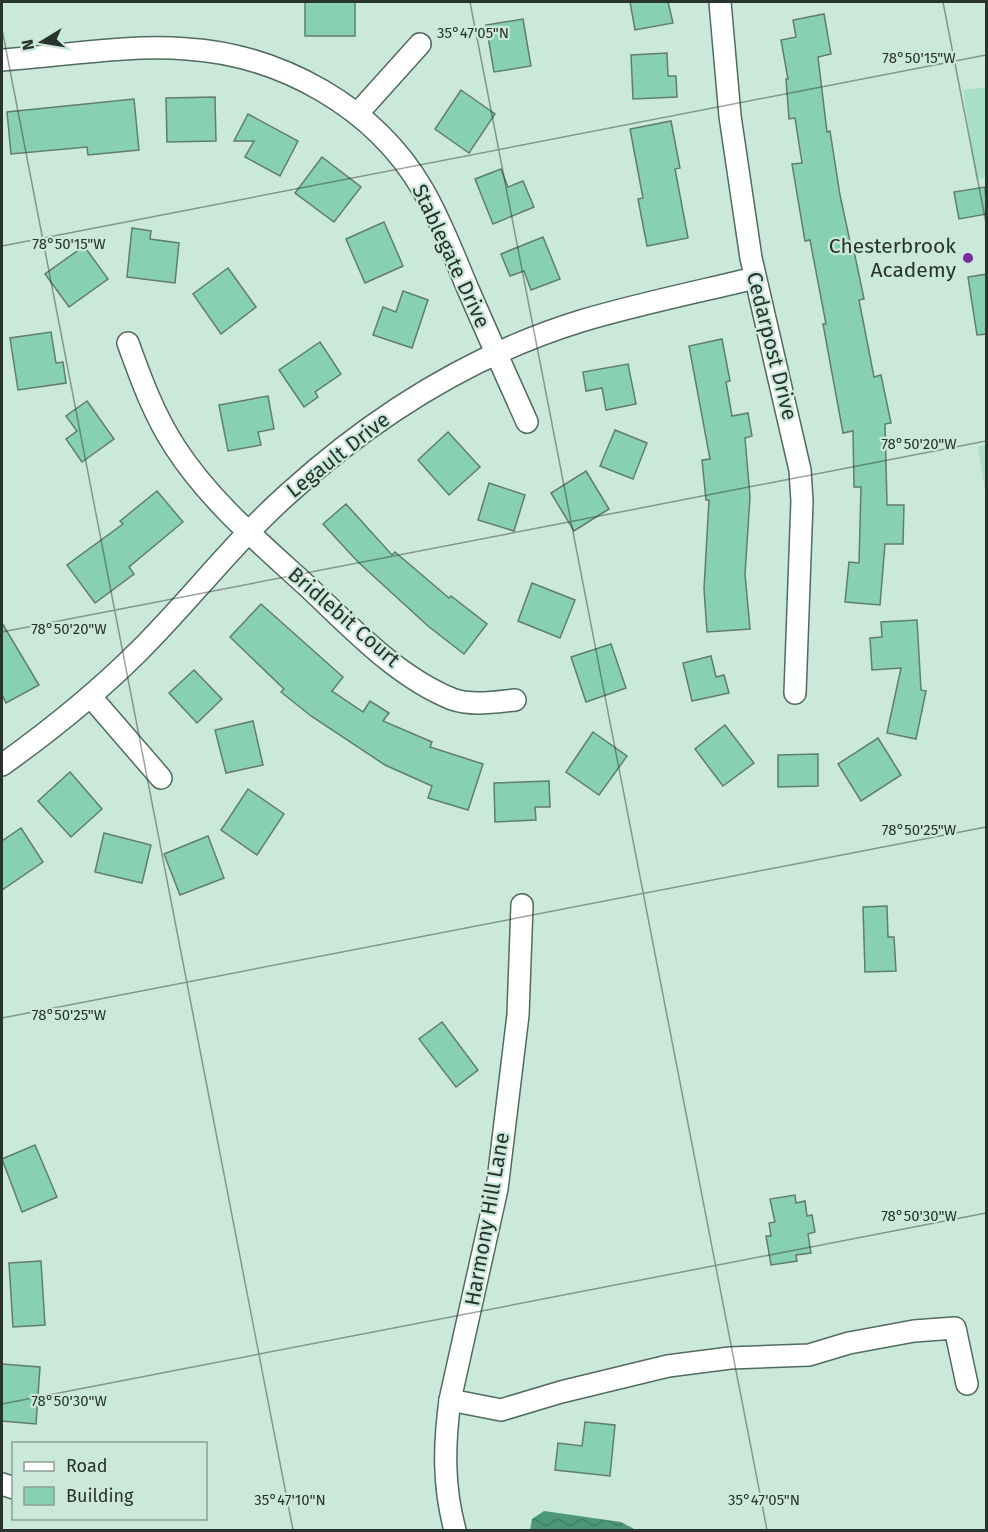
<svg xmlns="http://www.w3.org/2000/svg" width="988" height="1532" viewBox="0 0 988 1532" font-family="'Fira Sans',sans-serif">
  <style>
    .grass { fill: #abe0c8 }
    .water { fill: url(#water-waves) }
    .building { fill: #87d1b2; stroke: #617c70; stroke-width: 1.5 }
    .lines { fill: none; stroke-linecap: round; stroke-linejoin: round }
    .minor-casing { stroke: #516b5f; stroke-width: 24 }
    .minor { stroke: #fff; stroke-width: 21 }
    .ticks { fill: none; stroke: #28332e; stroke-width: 1.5; stroke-opacity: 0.45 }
    .poi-dot { fill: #7d2b9b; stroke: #cbe9db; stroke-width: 2 }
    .labels { text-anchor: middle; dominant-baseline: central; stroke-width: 4.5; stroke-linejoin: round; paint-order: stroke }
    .poi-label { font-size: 21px; fill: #28332e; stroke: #cbe9db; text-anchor: end }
    .street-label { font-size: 21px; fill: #28332e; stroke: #cbe9db }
    .ticks-label { font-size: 15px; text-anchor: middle; fill: #28332e; stroke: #cbe9db; stroke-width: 4.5; stroke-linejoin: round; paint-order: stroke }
  </style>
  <defs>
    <pattern id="water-waves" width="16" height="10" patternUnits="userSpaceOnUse" patternTransform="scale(1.5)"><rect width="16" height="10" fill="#4e987a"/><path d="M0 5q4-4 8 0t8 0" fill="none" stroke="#417d64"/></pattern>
  </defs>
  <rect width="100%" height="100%" fill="#cbe9db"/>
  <g class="grass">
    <path d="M986 87V178L976 180 963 90Z"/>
    <path d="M986 445V498L978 446Z"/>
  </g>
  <path class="water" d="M544 1511 621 1522 636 1530H530L532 1519Z"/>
  <g class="building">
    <rect x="305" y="2" width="50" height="34"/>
    <path d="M630 2H668L673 23 635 30Z"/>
    <path d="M824 14 831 54 818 57 827 132 830 131 840 195 852 251H854L864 299 859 300 874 377 881 375 891 423 885 424 887 505H904L903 544H885L880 605 845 602 849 562 859 563 861 487H854L853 431 843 433 823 324H826L810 240 805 241 792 164 802 163 795 118 789 119 786 79H788L781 40 796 37 793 20Z"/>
    <path d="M523 19 531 66 494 72 486 25Z"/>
    <path d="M667 53 668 76H676L677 97 633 99 631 55Z"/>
    <path d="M461 90 495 114 469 153 435 129Z"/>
    <path d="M215 97 216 141 167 142 166 98Z"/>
    <path d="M134 99 139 150 88 155 87 147 11 154 7 112Z"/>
    <path d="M248 114 298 141 280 176 245 157 254 141H234Z"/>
    <path d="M671 121 680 168 675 169 688 238 647 246 638 199 643 198 630 129Z"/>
    <path d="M322 157 361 187 334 222 295 193Z"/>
    <path d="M501 169 508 187 523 181 534 207 493 224 475 179Z"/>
    <path d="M985 187 987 214 959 219 954 192Z"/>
    <path d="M384 222 403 266 365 283 346 239Z"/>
    <path d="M132 228 151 231 150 239 179 243 175 283 127 277Z"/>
    <path d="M543 237 560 279 531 290 524 271 510 276 501 254Z"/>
    <path d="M84 246 108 279 69 307 45 274Z"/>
    <path d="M228 268 256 307 221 334 193 294Z"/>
    <path d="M987 274V334L977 335 968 277Z"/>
    <path d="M403 291 428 300 412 348 373 335 383 307 396 312Z"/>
    <path d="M51 332 56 363 63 362 66 383 18 390 10 338Z"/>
    <path d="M722 339 730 381 726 382 732 416 748 413 752 436 745 438 750 497 745 574 750 629 707 632 704 589 709 500H706L702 460 710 459 689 346Z"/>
    <path d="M320 342 341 374 315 392 318 397 304 407 279 370Z"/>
    <path d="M628 364 636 404 606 410 602 388 586 391 583 372Z"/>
    <path d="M268 396 274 429 258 432 261 445 228 451 219 405Z"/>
    <path d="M87 401 114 439 82 462 66 439 77 431 66 416Z"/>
    <path d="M615 430 647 443 633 479 600 466Z"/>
    <path d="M448 432 480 467 449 495 418 460Z"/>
    <path d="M586 471 609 509 574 531 551 493Z"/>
    <path d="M489 483 525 495 514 531 478 520Z"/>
    <path d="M157 491 183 522 129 567 134 574 95 603 67 565 123 524 120 521Z"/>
    <path d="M346 504 392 555 395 552 449 598 451 596 487 624 464 654 428 626 358 562 323 524Z"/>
    <path d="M532 583 575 600 560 638 518 621Z"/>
    <path d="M261 604 343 677 332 691 363 712 370 701 389 713 383 721 432 742 430 747 483 764 468 810 428 798 432 786 385 765 311 716 281 692 284 689 230 637Z"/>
    <path d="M917 620 921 690 926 691 916 739 887 733 901 668 872 670 870 638 882 637 881 622Z"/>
    <path d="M2 623 39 685 6 703 2 695Z"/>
    <path d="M611 644 626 688 586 702 571 657Z"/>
    <path d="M711 656 716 677 724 675 729 693 692 701 683 663Z"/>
    <path d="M194 670 222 699 197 723 169 693Z"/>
    <path d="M253 721 263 765 226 773 215 730Z"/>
    <path d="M725 725 754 763 723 786 695 749Z"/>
    <path d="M593 732 627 756 599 795 566 772Z"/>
    <path d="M878 738 901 775 861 801 838 764Z"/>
    <path d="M818 754V786L778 787V755Z"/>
    <path d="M70 772 102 809 71 837 38 801Z"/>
    <path d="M549 781 550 807H535L536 820 495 822 494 783Z"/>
    <path d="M248 789 284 814 257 855 221 830Z"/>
    <path d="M21 828 43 862 2 890V841Z"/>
    <path d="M104 833 151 845 142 883 95 872Z"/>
    <path d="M208 836 224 878 180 895 164 854Z"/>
    <path d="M887 906 888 937H894L896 971 865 972 863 907Z"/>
    <path d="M442 1022 478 1070 456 1087 419 1039Z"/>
    <path d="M35 1145 57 1197 22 1212 2 1159Z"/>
    <path d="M795 1195 796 1203 805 1201 807 1216 812 1215 815 1232 808 1234 811 1253 796 1255 797 1261 771 1265 766 1236H771L769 1223 775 1222 770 1199Z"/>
    <path d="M41 1261 45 1325 13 1327 9 1263Z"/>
    <path d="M2 1364 40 1367 36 1424 2 1421Z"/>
    <path d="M585 1422 615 1425 610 1476 555 1470 558 1443 582 1446Z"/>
  </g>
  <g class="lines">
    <defs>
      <g id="minor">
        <path d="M720 2 730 116 751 258 800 470 802 501 795 693"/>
        <path d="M2 60C60 56 129 44 187 49 281 55 375 107 423 190 441 221 454 256 468 289 487 333 507 377 527 422"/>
        <path d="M358 113 420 44"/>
        <path d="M128 343C141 379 154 415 175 447 209 500 259 542 306 585 349 625 395 676 452 699 471 706 495 702 515 700"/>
        <path d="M91 697 161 778"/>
        <path d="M2 765C51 730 97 693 140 650 191 599 235 541 289 493 373 417 471 355 581 321 638 304 697 292 755 278"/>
        <path d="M450 1400 501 1410 561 1392 668 1366 730 1358 809 1355 849 1343 914 1331 955 1328 967 1384"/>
        <path d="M2 1484 14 1488"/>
        <path d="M455 1530C443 1486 444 1445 450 1400L497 1189 518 1015 522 905"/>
      </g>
    </defs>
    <use href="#minor" class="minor-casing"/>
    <use href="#minor" class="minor"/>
  </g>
  <path class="ticks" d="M470 2 767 1530M943 2 986 223M2 29 293 1530M2 246 986 55M2 632 986 441M2 1018 986 827M2 1404 986 1213"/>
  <circle class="poi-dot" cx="968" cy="258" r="6"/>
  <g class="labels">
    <g class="poi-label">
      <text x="956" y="246">Chesterbrook<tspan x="956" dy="24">Academy</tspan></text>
    </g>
    <g class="street-label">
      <text transform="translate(451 256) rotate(65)">Stablegate Drive</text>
      <text transform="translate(772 346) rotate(76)">Cedarpost Drive</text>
      <text transform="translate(338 455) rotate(-38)">Legault Drive</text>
      <text transform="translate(344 617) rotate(41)">Bridlebit Court</text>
      <text transform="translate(487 1219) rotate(-80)">Harmony Hill Lane</text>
    </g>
  </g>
  <g class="ticks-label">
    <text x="473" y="38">35°47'05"N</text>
    <text x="919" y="63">78°50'15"W</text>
    <text x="69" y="249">78°50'15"W</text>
    <text x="919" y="449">78°50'20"W</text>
    <text x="69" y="634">78°50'20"W</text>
    <text x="919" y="835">78°50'25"W</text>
    <text x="69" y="1020">78°50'25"W</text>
    <text x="919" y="1221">78°50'30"W</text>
    <text x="69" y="1406">78°50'30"W</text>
    <text x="290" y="1505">35°47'10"N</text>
    <text x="764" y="1505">35°47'05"N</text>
  </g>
  <rect width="988" height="1532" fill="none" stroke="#28332e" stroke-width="6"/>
  <rect x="12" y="1442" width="195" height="78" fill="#cbe9db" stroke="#8aa096" stroke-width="1.5"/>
  <rect x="24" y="1462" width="30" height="9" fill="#ffffff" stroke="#8aa096" stroke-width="1.5"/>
  <text x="66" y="1472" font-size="18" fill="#28332e">Road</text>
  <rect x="24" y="1487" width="30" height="18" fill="#87d1b2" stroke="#8aa096" stroke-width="1.5"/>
  <text x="66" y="1502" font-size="18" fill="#28332e">Building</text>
  <g transform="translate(42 42) rotate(259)" stroke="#cbe9db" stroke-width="4.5" paint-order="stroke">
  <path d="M0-4.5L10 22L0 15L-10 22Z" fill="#28332e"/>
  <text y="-9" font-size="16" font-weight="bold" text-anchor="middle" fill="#28332e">N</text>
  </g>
</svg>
